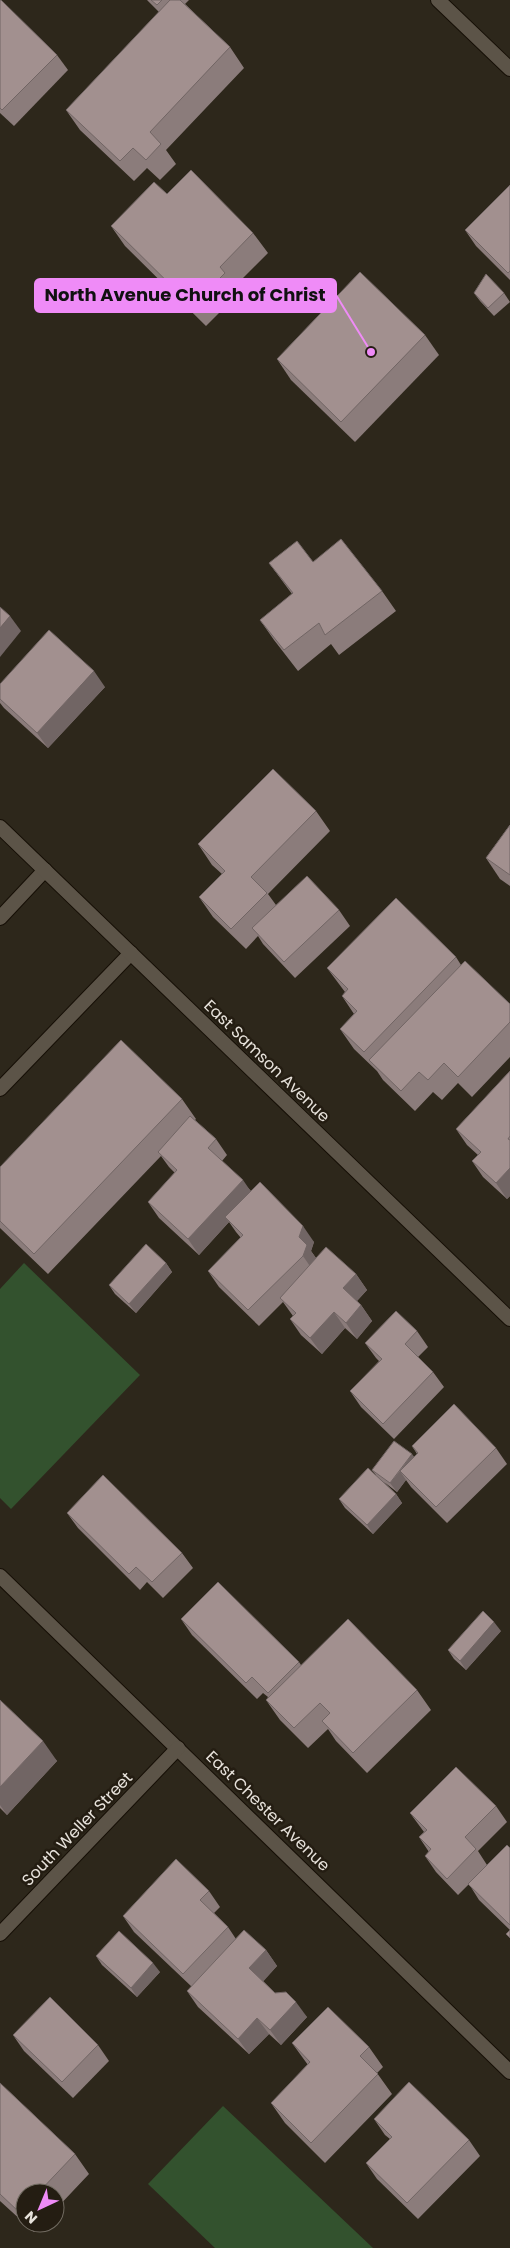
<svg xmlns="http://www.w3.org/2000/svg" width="510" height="2248" viewBox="0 0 510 2248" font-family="Poppins,sans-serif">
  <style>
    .green { fill: #33522e }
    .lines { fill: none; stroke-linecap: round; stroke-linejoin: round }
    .service-casing { stroke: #160f06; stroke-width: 16 }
    .minor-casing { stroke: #160f06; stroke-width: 16 }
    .tertiary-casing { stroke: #160f06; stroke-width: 16 }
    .service { stroke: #5c5448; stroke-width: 14 }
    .minor { stroke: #5c5448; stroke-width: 14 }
    .tertiary { stroke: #5c5448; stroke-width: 14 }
    .wall { fill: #8b7c7b }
    .shaded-wall { fill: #716564 }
    .building { fill: #a2908f; stroke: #716564 }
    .labels { text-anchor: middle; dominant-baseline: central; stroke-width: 5; stroke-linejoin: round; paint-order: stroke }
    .street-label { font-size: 16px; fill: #e7e2db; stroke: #241d12 }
    .leader { fill: none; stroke: #ef8bf7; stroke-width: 2 }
    .callout-dot { fill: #ef8bf7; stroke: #241d12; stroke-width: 2 }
    .callout { fill: #ef8bf7; stroke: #ef8bf7; stroke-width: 2 }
    .callout-label { font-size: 18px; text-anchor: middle; font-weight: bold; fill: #111 }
  </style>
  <rect width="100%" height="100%" fill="#2d271b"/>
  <g class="green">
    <path d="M24 1263 140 1375 11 1509 0 1498V1289Z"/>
    <path d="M223 2106 373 2248H215L148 2184Z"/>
  </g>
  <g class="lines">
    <defs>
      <g id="service">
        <path d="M0 918 45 870"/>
        <path d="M0 1089 131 953"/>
      </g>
      <g id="minor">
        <path d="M0 827 510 1319"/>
        <path d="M0 1576 510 2072"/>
        <path d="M0 1934 178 1748"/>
      </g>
      <path id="tertiary" d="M438 0 510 69"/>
    </defs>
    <use href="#service" class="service-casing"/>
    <use href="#minor" class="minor-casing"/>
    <use href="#tertiary" class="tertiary-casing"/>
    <use href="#service" class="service"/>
    <use href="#minor" class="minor"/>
    <use href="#tertiary" class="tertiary"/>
  </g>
  <g class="wall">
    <path d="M0 0 57 55 68 70 14 126 0 113Z"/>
    <path d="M147 0H189L185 4 230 47 244 68 166 150 176 164 160 180 147 168 134 181 80 130 66 110 159 12Z"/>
    <path d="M510 185V280L476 246 465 230Z"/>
    <path d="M167 194 253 233 268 253 235 286 239 293 206 326 125 246 111 226Z"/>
    <path d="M474 293H504L510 302 494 316 480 301Z"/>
    <path d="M425 335 439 355 355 442 291 380 277 359Z"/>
    <path d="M313 562 382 591 396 611 339 655 331 644 298 671 274 640 260 620 292 594 269 563Z"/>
    <path d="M0 684 105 687 48 748 4 708 0 703Z"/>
    <path d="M316 811 330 831 268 894 276 905 339 910 350 926 295 978 263 944 258 936 246 949 213 917 199 897 222 874 212 865 198 844Z"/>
    <path d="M510 825V886L500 879 486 858Z"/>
    <path d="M456 957 461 965 510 1004V1057L472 1097 458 1083 442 1100 433 1092 415 1111 383 1080 377 1071 354 1049 340 1029 354 1014 342 996 345 992 327 968Z"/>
    <path d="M510 1071V1196L507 1199 483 1177 472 1161 478 1155 467 1145 456 1129Z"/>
    <path d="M182 1099 196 1119 195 1120 216 1139 227 1155 222 1161 251 1191 314 1242 311 1251 316 1258 356 1274 367 1290 357 1301 361 1305 372 1321 357 1339 345 1328 322 1354 301 1335 290 1319 293 1316 283 1302 259 1326 219 1287 208 1271 241 1238 236 1232 229 1222 199 1255 159 1218 148 1202 175 1173 169 1167 161 1156 48 1274 0 1228V1167Z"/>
    <path d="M166 1263 172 1272 136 1313 115 1294 109 1285Z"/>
    <path d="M417 1331 428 1347 418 1357 433 1372 444 1387 394 1439 361 1407 350 1391 379 1361 376 1358 365 1343Z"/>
    <path d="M412 1446 496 1448 507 1464 447 1523 411 1487 406 1480 397 1492 384 1482 396 1494 402 1503 373 1534 345 1508 339 1499 376 1475 372 1470 414 1457 417 1454Z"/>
    <path d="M67 1513 182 1553 193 1568 163 1598 147 1582 140 1590 78 1528Z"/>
    <path d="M181 1619 299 1662 301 1665 417 1690 431 1710 367 1773 336 1741 328 1729 308 1748 280 1720 266 1700 268 1697 263 1693 257 1699 192 1635Z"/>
    <path d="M501 1631 466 1670 454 1659 448 1650Z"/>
    <path d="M0 1700 57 1761 7 1815 0 1808Z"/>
    <path d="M496 1806 507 1822 478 1851 487 1865 510 1848V1930L479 1900 469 1884 458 1895 436 1872 425 1856 429 1852 419 1837 424 1832 410 1813Z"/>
    <path d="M209 1891 220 1907 214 1913 228 1927 236 1939 266 1950 277 1966 263 1981 275 1993 307 2017 281 2045 269 2034 249 2054 198 2007 187 1991 192 1987 134 1932 123 1916Z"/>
    <path d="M96 1956 160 1972 137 1997 102 1965Z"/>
    <path d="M13 2035 98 2045 109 2061 73 2098 24 2051Z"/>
    <path d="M292 2043 369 2047 383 2067 377 2073 392 2094 325 2163 285 2123 271 2103 308 2065Z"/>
    <path d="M0 2083 75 2154 89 2174 55 2210V2193H25V2223H42L34 2232 0 2201Z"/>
    <path d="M374 2119 469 2140 480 2156 418 2219 377 2179 366 2163 390 2139 385 2135Z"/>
  </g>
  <g class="shaded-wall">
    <path d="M10 616 21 631 0 657V628Z"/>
    <path d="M94 671 105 687 48 748 37 733Z"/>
    <path d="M510 1168V1196L507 1199 496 1183Z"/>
    <path d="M243 1180 254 1196 225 1217 229 1222 199 1255 188 1239Z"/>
    <path d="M303 1226 314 1242 311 1251 318 1261 314 1272 303 1256 299 1237Z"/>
    <path d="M166 1263 172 1272 136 1313 129 1304Z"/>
    <path d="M356 1274 367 1290 354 1304 343 1288Z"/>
    <path d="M361 1305 372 1321 357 1339 346 1323Z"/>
    <path d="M334 1312 345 1328 322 1354 310 1338Z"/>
    <path d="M412 1454 419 1463 400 1471Z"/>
    <path d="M400 1471 406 1480 397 1492 390 1483Z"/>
    <path d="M396 1494 402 1503 373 1534 367 1525Z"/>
    <path d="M494 1622 501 1631 466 1670 460 1661Z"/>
    <path d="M43 1741 57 1761 7 1815 0 1805V1787Z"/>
    <path d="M266 1950 277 1966 261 1984 249 1968Z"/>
    <path d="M153 1963 160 1972 137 1997 131 1988Z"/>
    <path d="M296 2002 307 2017 281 2045 270 2030Z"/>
    <path d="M257 2018 269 2034 249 2054 238 2039Z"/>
  </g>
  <g class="building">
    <path d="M0 0H1L57 55 2 110 0 108Z"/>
    <path d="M151 0H162L157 5Z"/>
    <path d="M170 0H180L230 47 150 132 161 144 146 160 133 148 120 161 66 110Z"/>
    <path d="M191 170 253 233 220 267 225 273 192 306 111 226 154 182 167 194Z"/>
    <path d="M510 185V271L508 273 465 230Z"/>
    <path d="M360 272 425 335 341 422 277 359Z"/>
    <path d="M486 274 504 293 488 308 474 293Z"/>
    <path d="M341 539 382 591 325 635 319 623 284 650 260 620 293 593 269 563 297 541 313 562Z"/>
    <path d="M0 607 10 616 0 628Z"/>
    <path d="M49 630 94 671 37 733 0 699V684Z"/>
    <path d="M273 769 316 811 251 877 267 893 231 929 199 897 225 871 198 844Z"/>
    <path d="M510 825V875L486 858Z"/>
    <path d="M307 876 339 910 284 962 252 928Z"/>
    <path d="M396 898 456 957 364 1052 340 1029 357 1011 342 996 348 989 327 968Z"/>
    <path d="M465 961 510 1004V1022L458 1077 444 1063 428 1080 419 1072 401 1091 369 1060Z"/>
    <path d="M121 1040 182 1099 34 1254 0 1221V1167Z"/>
    <path d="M510 1071V1136L508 1139 510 1140V1168L496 1183 472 1161 481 1152 456 1129Z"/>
    <path d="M190 1116 216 1139 208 1148 243 1180 188 1239 148 1202 177 1170 158 1152Z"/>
    <path d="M260 1182 303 1226 299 1237 307 1245 303 1256 248 1310 208 1271 243 1235 225 1217Z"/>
    <path d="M146 1244 166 1263 129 1304 109 1285Z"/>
    <path d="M326 1247 356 1274 343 1288 361 1305 346 1323 334 1312 310 1338 290 1319 296 1313 280 1298Z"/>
    <path d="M396 1311 417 1331 405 1344 433 1372 383 1424 350 1391 382 1359 365 1343Z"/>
    <path d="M454 1404 496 1448 436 1507 400 1471 418 1453 412 1446Z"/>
    <path d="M394 1441 412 1454 390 1483 372 1470Z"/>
    <path d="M368 1468 396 1494 367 1525 339 1499Z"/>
    <path d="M103 1475 182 1553 152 1582 136 1567 129 1574 67 1513Z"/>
    <path d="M218 1582 299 1662 268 1693 252 1677 246 1683 181 1619Z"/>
    <path d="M483 1611 494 1622 460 1661 448 1650Z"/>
    <path d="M348 1619 417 1690 353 1753 322 1721 330 1713 320 1703 294 1728 266 1700Z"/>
    <path d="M0 1700 43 1741 0 1787Z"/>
    <path d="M456 1767 496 1806 465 1837 476 1849 447 1879 425 1856 431 1849 419 1837 427 1830 410 1813Z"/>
    <path d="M507 1845 510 1848V1925L468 1884Z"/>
    <path d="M176 1859 209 1891 200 1900 228 1927 183 1974 123 1916Z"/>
    <path d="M244 1930 266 1950 249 1968 275 1993 286 1992 296 2002 270 2030 257 2018 238 2039 187 1991Z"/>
    <path d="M510 1930V1938L506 1934Z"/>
    <path d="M119 1931 153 1963 131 1988 96 1956Z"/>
    <path d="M50 1997 98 2045 62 2082 13 2035Z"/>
    <path d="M328 2007 369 2047 360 2056 378 2074 311 2143 271 2103 310 2062 292 2043Z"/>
    <path d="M409 2082 469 2140 407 2203 366 2163 392 2137 374 2119Z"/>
    <path d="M0 2083 75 2154 38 2193H25V2206L19 2212 0 2194Z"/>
  </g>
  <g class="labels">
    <g class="street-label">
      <text transform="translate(267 1061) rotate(44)">East Samson Avenue</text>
      <text transform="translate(268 1811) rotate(44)">East Chester Avenue</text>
      <text transform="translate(77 1829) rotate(-46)">South Weller Street</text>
    </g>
  </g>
  <path class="leader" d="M371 352L336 295"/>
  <circle class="callout-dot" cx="371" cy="352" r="5"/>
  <rect class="callout" x="35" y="279" width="301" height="33" rx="5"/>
  <g class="callout-label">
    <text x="185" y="301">North Avenue Church of Christ</text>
  </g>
  <g transform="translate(40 2208) rotate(224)"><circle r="24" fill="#241d12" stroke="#726c62"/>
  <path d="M0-4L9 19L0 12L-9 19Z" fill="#ef8bf7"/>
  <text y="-8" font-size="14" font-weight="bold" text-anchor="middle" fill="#e7e2db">N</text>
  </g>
</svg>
